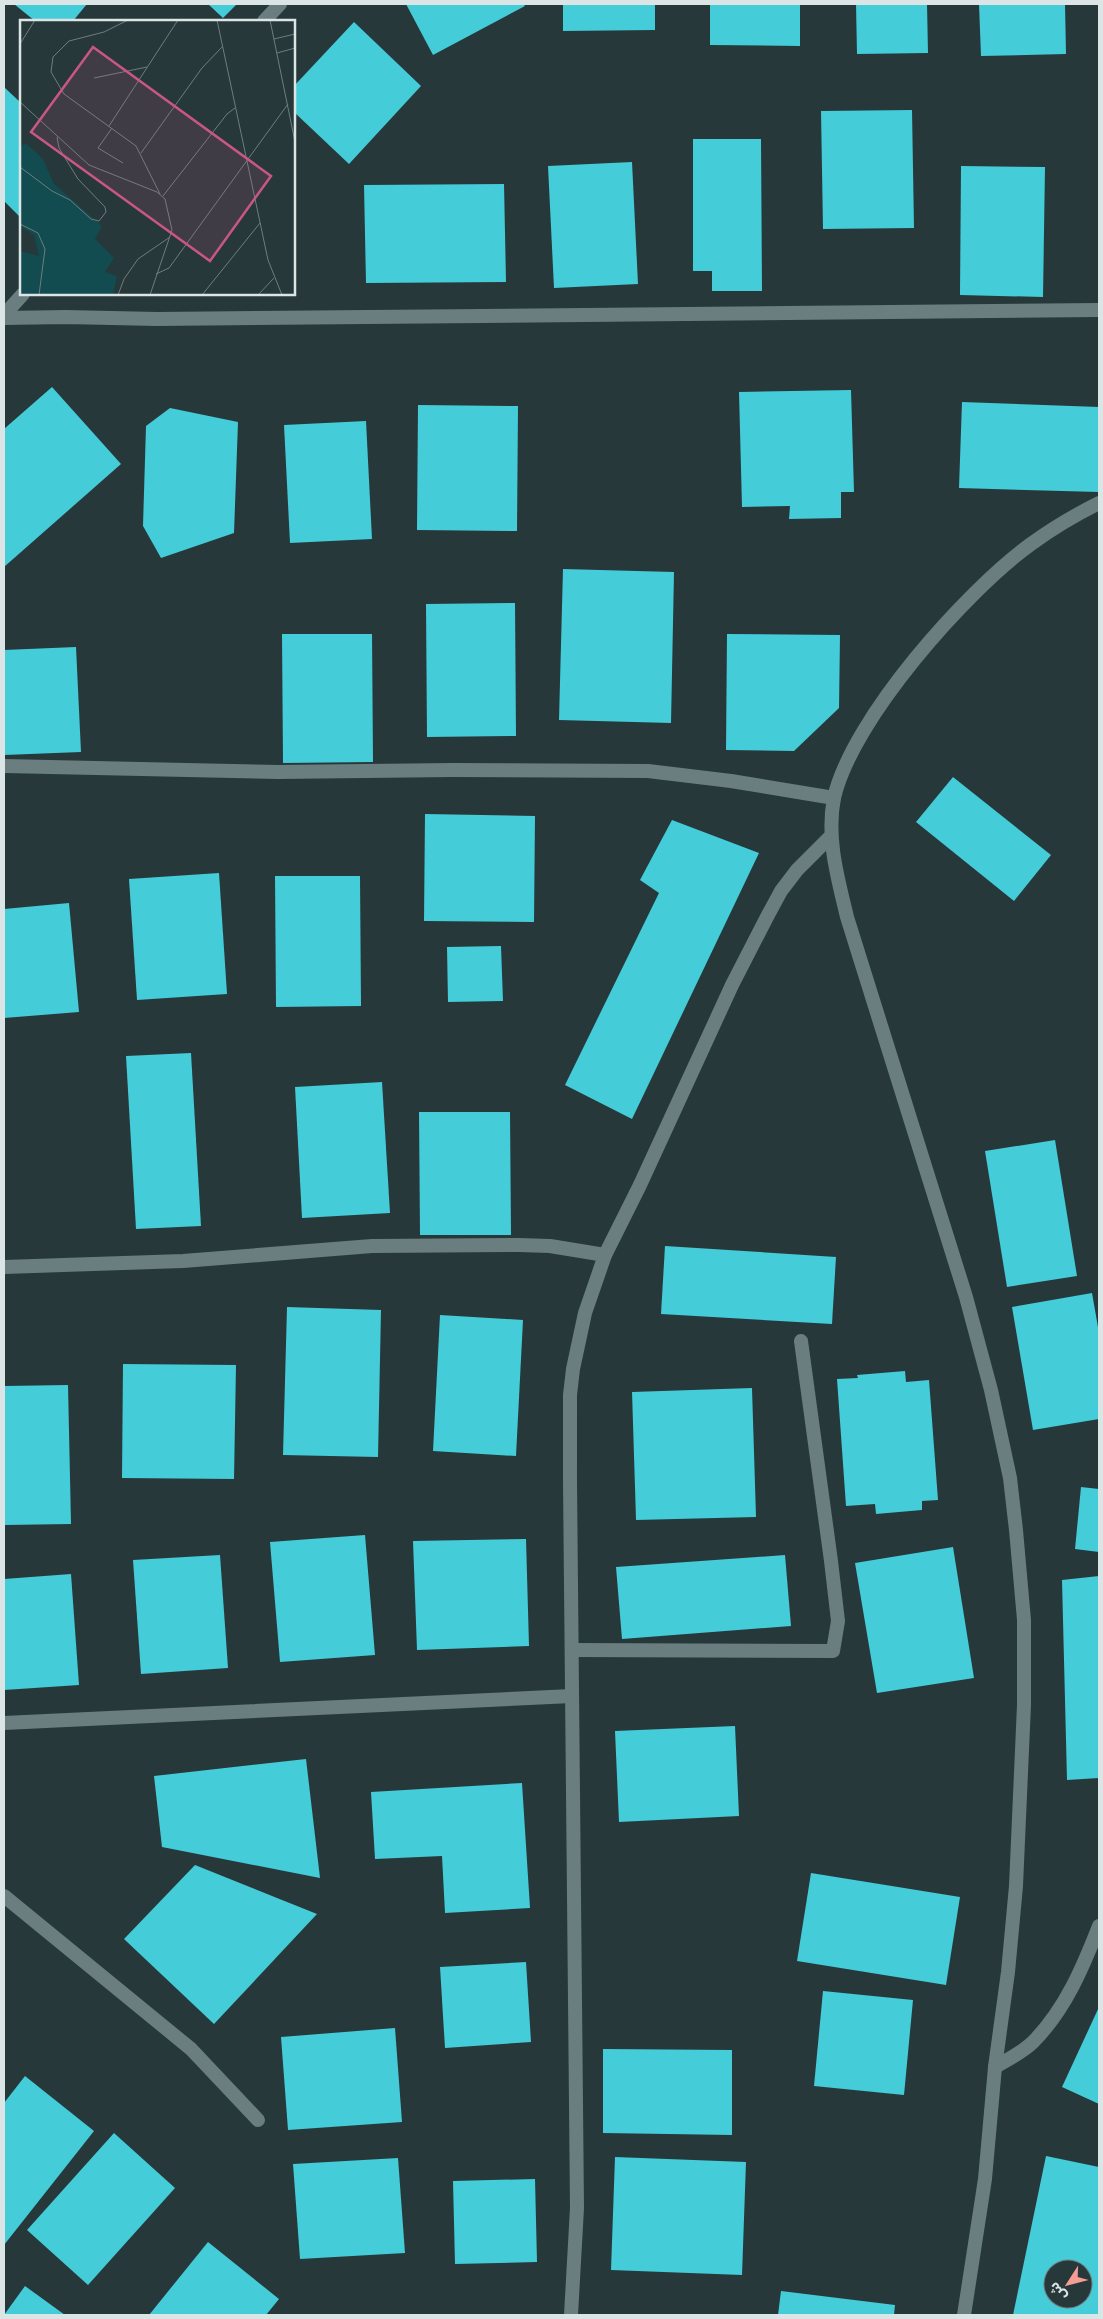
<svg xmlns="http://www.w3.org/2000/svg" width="1103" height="2319" viewBox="0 0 1103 2319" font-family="Barlow,'Noto Sans Arabic',sans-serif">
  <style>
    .building { fill: #44ccd9; fill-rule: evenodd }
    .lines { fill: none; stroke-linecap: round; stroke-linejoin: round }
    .minor { stroke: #6a7d7f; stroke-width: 14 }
    .inset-road { fill: none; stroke: #6f7d7f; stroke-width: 1 }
    .view { fill: #ca5685; fill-opacity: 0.15; stroke: #ca5685; stroke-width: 2.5 }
    .inset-edge { fill: none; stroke: #dbe5e6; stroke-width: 2.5 }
  </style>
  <rect width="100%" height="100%" fill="#27383a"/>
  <g class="building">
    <path d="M14 4H87L73 21H35Z"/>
    <path d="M208 4H237L223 18Z"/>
    <path d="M406 4H523L525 6 433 55Z"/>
    <path d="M563 4H655V30L563 31Z"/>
    <path d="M710 4H800V46L710 45Z"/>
    <path d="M856 4H927L928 53 857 54Z"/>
    <path d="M979 4H1065L1066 54 981 56Z"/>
    <path d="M354 22 421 86 349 164 294 112V86Z"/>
    <path d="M4 87 21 103V218L4 201Z"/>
    <path d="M912 110 914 228 823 229 821 111Z"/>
    <path d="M693 139H761L762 291H712V271H693Z"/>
    <path d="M632 162 638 284 554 288 548 166Z"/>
    <path d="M961 166 1045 167 1043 297 960 295Z"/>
    <path d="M504 184 506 282 366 283 364 185Z"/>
    <path d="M52 387 121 464 4 567V429Z"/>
    <path d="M851 390 854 492H841V518L789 519 790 506 742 507 739 392Z"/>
    <path d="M962 402 1099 407V492L959 488Z"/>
    <path d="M418 405 518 406 517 531 417 530Z"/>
    <path d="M170 408 238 422 234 533 161 558 143 526 146 426Z"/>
    <path d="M366 421 372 539 290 543 284 425Z"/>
    <path d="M563 569 674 572 671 723 559 720Z"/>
    <path d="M515 603 516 736 427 737 426 604Z"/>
    <path d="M282 634H372L373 762 283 763Z"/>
    <path d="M727 634 840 635 839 708 794 751 726 750Z"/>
    <path d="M76 647 81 752 4 755V650Z"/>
    <path d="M953 777 1051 855 1014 901 916 822Z"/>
    <path d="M425 814 535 816 534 922 424 921Z"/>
    <path d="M672 820 759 853 632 1119 565 1085 659 893 640 880Z"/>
    <path d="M219 873 227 994 137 1000 129 879Z"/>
    <path d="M275 876H360L361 1006 276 1007Z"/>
    <path d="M69 903 79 1012 4 1018V909Z"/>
    <path d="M501 946 503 1001 448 1002 447 947Z"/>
    <path d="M191 1053 201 1226 136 1229 126 1056Z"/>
    <path d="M382 1082 390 1213 302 1218 295 1087Z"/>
    <path d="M419 1112H510L511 1235H420Z"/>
    <path d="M1055 1140 1077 1276 1007 1287 985 1151Z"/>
    <path d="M665 1246 836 1257 832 1324 661 1314Z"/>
    <path d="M1092 1293 1099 1333V1419L1033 1430 1012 1307Z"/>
    <path d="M287 1307 381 1310 378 1457 283 1455Z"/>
    <path d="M440 1315 523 1320 516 1456 433 1451Z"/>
    <path d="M123 1364 236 1365 234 1479 122 1478Z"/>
    <path d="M905 1371 906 1382 929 1380 938 1500 922 1501V1510L876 1514 875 1504 846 1506 837 1379 858 1378 857 1375Z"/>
    <path d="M68 1385 71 1524 4 1525V1386Z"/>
    <path d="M752 1388 756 1517 636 1520 632 1392Z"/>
    <path d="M1081 1487 1099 1489V1552L1075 1549Z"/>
    <path d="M365 1535 375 1655 280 1662 270 1542Z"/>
    <path d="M526 1539 529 1646 417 1650 413 1541Z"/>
    <path d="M953 1547 974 1678 877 1693 855 1563Z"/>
    <path d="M220 1555 228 1668 141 1674 133 1560Z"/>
    <path d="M785 1555 791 1626 622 1639 616 1567Z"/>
    <path d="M71 1574 79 1685 4 1690V1579Z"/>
    <path d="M1099 1576V1778L1067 1780 1062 1580Z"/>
    <path d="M735 1726 739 1816 619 1822 615 1731Z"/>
    <path d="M306 1759 320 1878 162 1847 154 1776Z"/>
    <path d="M522 1783 530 1908 445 1913 442 1856 375 1859 371 1792Z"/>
    <path d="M195 1865 317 1914 214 2024 124 1939Z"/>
    <path d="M811 1873 960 1897 946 1985 797 1961Z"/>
    <path d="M526 1962 531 2042 445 2048 440 1967Z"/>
    <path d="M823 1991 913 2000 904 2095 814 2086Z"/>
    <path d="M1099 2007V2104L1062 2087Z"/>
    <path d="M395 2028 402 2122 288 2130 281 2037Z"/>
    <path d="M603 2049 732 2050V2135L603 2133Z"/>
    <path d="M25 2076 94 2131 4 2245V2103Z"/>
    <path d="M114 2133 175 2188 88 2285 27 2230Z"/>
    <path d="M1046 2156 1099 2167V2315H1013ZM1053 2269H1083V2299H1053Z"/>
    <path d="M615 2157 746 2162 742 2275 611 2270Z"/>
    <path d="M398 2158 405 2253 300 2259 293 2164Z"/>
    <path d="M535 2179 537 2262 455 2264 453 2181Z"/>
    <path d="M208 2242 279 2299 266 2315H149Z"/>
    <path d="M25 2286 65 2315H4Z"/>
    <path d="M781 2291 895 2305 894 2315H778Z"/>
  </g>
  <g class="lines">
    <g class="minor">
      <path d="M264 21 280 4"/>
      <path d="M4 315 23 294"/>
      <path d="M4 318 66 317 157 319 1099 310"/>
      <path d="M4 766 278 772 452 770 648 771 731 781 834 798"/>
      <path d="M4 1267 183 1261 372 1246 519 1245 550 1246 605 1255"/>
      <path d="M572 1650 833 1651 838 1621 831 1561 801 1341"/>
      <path d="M4 1723 572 1696"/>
      <path d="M4 1896 191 2049 258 2120"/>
      <path d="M995 2067C1007 2060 1023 2052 1033 2042 1065 2010 1083 1967 1099 1926"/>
      <path d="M571 2315 577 2208 570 1481V1395L573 1369 585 1313 605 1255 640 1185 732 985 768 915 781 891 797 870 831 836"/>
      <path d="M964 2315 985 2179 995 2067 1008 1972 1016 1886 1024 1705V1620L1016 1530 1010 1478 991 1390 966 1297 847 917C838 879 826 838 834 798 852 719 966 591 1031 544 1053 528 1075 515 1099 503"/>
    </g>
  </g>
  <g transform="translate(20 20)">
    <rect width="275" height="275" fill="#27383a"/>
    <path d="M7 124 23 139 34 164 82 206 75 219 94 238 85 252 97 256 93 275 0 274V231L19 236 14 215 0 206V125Z" fill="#124b50"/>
    <path class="inset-road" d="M108 0 84 12 49 21 33 37 31 52 44 74 116 126 140 174M197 0 248 240 262 275M250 0 275 122M254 19 275 14M0 24 15 0M257 33 275 28M74 58 127 47M0 82 69 145 137 172 145 179 152 210 130 275M89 106 158 0M92 108 78 128 103 143M121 133 182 48 203 26M0 147 32 171 50 180 71 199 79 201 86 192 85 187 58 159 39 128 37 117M143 176 207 94 215 88M0 204 18 213 25 229 19 275M136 254 149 248 268 84M98 275 104 259 118 239 150 217M182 275 240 203M238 275 254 258"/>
    <path class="view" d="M73 27 251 156 190 241 11 112Z"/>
    <rect width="275" height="275" class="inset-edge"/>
  </g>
  <rect width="1103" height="2319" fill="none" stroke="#dbe5e6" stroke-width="10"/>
  <g transform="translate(1068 2284) rotate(234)"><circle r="24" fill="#27383a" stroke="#6f7d7f"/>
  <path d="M0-4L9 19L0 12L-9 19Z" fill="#f59c95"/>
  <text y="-8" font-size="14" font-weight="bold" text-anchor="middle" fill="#dbe5e6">ش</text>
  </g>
</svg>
